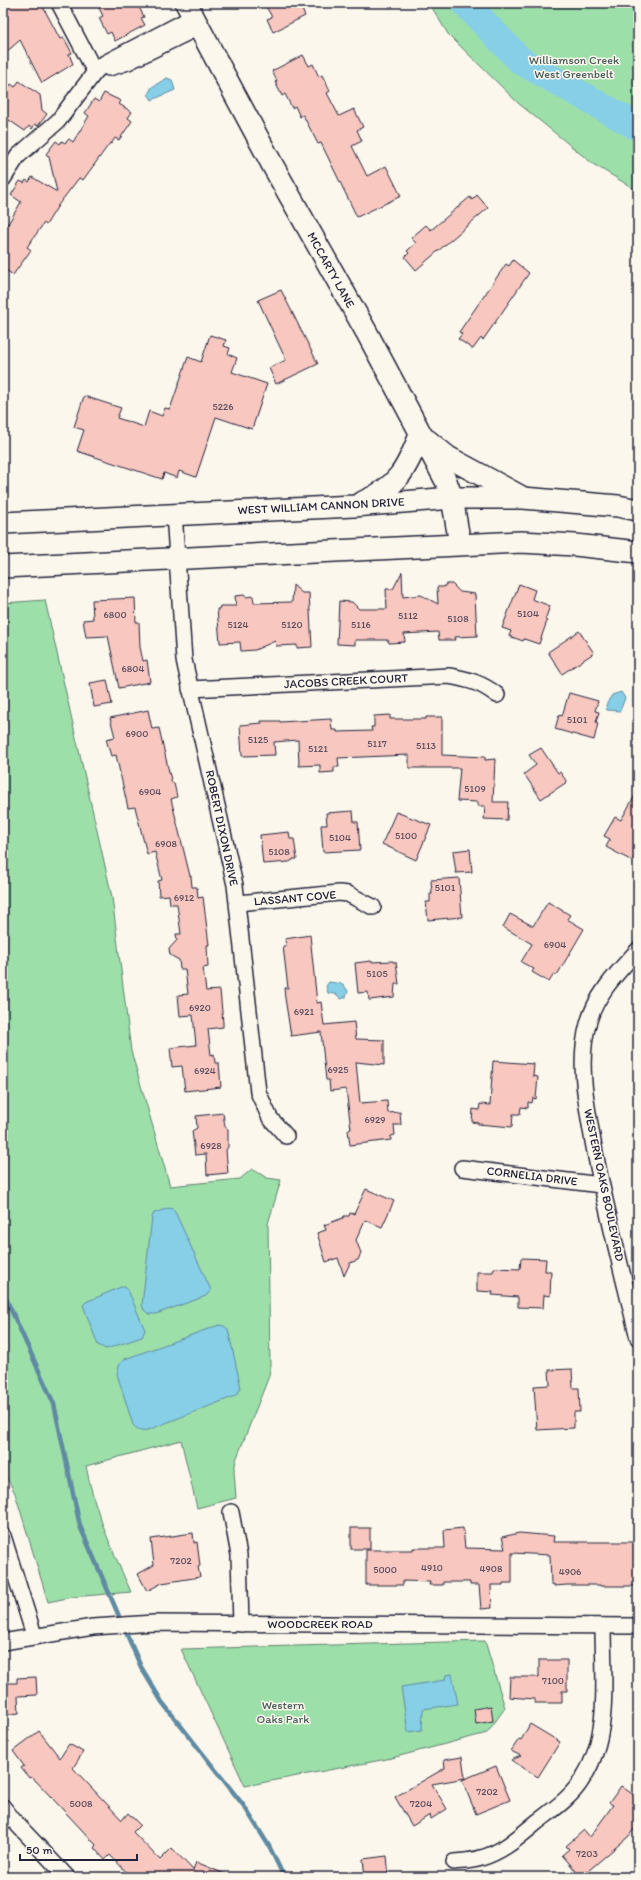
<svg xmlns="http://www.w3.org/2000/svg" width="641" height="1880" viewBox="0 0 641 1880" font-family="Itim,sans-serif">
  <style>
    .green { fill: #9ddfa9; stroke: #608072 }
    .water { fill: #86cfe7; stroke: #5e8aa2 }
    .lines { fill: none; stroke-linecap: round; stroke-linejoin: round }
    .stream { stroke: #5e8aa2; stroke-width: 4.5 }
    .river { stroke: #86cfe7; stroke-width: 28 }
    .building { fill: #f7c7c0; stroke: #22223b }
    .street-casing { stroke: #22223b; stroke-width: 18 }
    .secondary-casing { stroke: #22223b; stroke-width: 24 }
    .street { stroke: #fbf7ec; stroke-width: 15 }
    .secondary { stroke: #fbf7ec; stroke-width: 21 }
    .labels { text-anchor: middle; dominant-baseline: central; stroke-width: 3; stroke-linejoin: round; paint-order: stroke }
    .number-label { font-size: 10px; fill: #574b5c }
    .park-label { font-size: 12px; fill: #475b5c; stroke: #fbf7ec }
    .street-label { font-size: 12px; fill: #22223b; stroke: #fbf7ec }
  </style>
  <rect width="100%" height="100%" fill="#fbf7ec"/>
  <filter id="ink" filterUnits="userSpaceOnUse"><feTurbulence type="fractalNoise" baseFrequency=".025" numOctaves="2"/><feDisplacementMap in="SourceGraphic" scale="8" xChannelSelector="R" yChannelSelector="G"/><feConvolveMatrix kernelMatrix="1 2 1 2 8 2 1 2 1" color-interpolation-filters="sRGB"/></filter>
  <g filter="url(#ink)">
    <g class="green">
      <path d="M429 3H638V191L593 164 518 103 448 34Z"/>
      <path d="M45 600 112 897 131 1051 170 1186 240 1179 252 1169 267 1178 281 1180 268 1224 270 1369 269 1376 236 1460 234 1471 236 1498 197 1508 181 1440 86 1466C94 1510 113 1552 131 1592L72 1597 48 1602 15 1493 3 1471V603Z"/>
      <path d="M485 1641 505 1708 487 1733 392 1758 245 1786 181 1649Z"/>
    </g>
    <g class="water">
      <path d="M167 78 172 80 175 90 152 100 148 94 152 87Z"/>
      <path d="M621 692 625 698 620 711 607 710 606 705 612 695Z"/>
      <path d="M329 982 343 984 348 991 346 997 341 999 336 994 328 993 326 986Z"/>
      <path d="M169 1208 173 1209 176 1214 211 1290 206 1296 156 1314H149L144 1310 142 1305 152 1217 154 1213Z"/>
      <path d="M121 1287H125L128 1290 145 1330 142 1337 106 1349 98 1345 83 1305 86 1302Z"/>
      <path d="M219 1325 224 1326 228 1329 241 1388 235 1396 148 1430C141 1431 138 1430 133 1425L117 1374 120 1363 125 1359Z"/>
      <path d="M452 1674 458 1704 423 1709 422 1730 408 1732 401 1687 445 1680 446 1675Z"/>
    </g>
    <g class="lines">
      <path class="stream" d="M3 1292 54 1404 80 1526 141 1667 162 1702 244 1806 269 1846 284 1877"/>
      <path class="river" d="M465 3 521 61 638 127"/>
    </g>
    <g class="building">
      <path d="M3 3H41L60 39 64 38 72 53 69 54 73 64 42 83 20 40 3 55Z"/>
      <path d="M105 3H137L144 17 141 18 145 25 115 41 111 32 107 34 99 18 103 16 98 6Z"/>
      <path d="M264 3H299L305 16 273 32 267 19 272 17Z"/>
      <path d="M303 55 309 66 313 64 319 77 322 75 330 91 327 93 339 116 354 109 363 127 357 130 362 141 352 146 367 176 386 166 401 196 357 217 321 143 318 144 303 115 300 117 295 106 292 108 285 94 282 96 275 82 277 81 272 71Z"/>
      <path d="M19 81 40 95 42 110 47 114 38 126 35 124 32 129 29 126 25 131 3 116V95L11 84 15 87Z"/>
      <path d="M104 93 121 101 119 104 132 112 128 118 132 121 119 140 115 138 111 144 110 143 83 180 79 178 59 204 46 225 44 223 27 247 31 250 13 275 3 268V220L8 224 21 202 11 195 20 181 24 183 26 180 29 182 32 177 57 192 49 157 46 154 56 141 60 144 62 141 65 143 69 139 73 142 89 116 85 113 94 99 99 102Z"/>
      <path d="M477 195 488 208 416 270 405 257 409 253 407 251 416 243 411 238 426 225 431 230 470 197 472 200Z"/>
      <path d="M513 260 529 273 483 340 481 338 473 349 458 339 462 334 459 332 506 264 509 266Z"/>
      <path d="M281 290 318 364 276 384 269 368 286 360 258 300Z"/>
      <path d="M210 335 226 340 224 346 230 348 228 354 237 358 232 372 267 384 252 429 216 417 196 477 179 471 177 478 164 473 162 479 77 451 84 430 74 427 84 396 121 408 117 418 144 427 149 411 162 416 165 408 170 409 188 357 201 362Z"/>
      <path d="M402 572 403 597 421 595 438 604 437 587H444L446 584H452L460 592 475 594 477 636 455 637 456 640H439L438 632 404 634 405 642 389 643 388 640H355V645L337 644 339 601 352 602 359 609H387L386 589H393Z"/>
      <path d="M519 584 535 590 532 599 550 606 545 620 547 621 539 644 524 639 523 641 509 636 511 631 502 628Z"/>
      <path d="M293 585 302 593H309L312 647 297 648V645L276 646 275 641 255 650 241 651 240 642 220 643 217 609H219L220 606H236L235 596 244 595 246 597 253 596 254 603 292 602Z"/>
      <path d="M135 598 136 622H139L140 647 143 661 147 660 150 682 119 688 108 636 86 637 83 620 93 619 92 600Z"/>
      <path d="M579 631 594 653 562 674 548 652Z"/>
      <path d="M107 680 112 704 94 707 90 683Z"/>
      <path d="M569 693 598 701 595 711 599 712 596 722 598 723 594 740 555 729 559 715 562 716Z"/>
      <path d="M148 710 152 729 159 728 169 772 172 783H174L177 797 171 799 190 876H191L192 887H197L198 898 203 897 209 945H207L208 967 203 968 206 991 220 990 223 1023V1027L208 1029 211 1055 214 1054 215 1063H219L221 1087 185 1091 182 1066 172 1067 170 1048 196 1045 193 1015 180 1016 178 995 188 994 185 969H180L179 960 170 955 169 949 177 940 176 934H181L177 904H170L169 895 159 896 158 881 162 880 155 852 147 854 135 807 128 808 116 755 111 756 106 739 115 737 110 718Z"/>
      <path d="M390 715V719H426V717H442V755L485 757V760L495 759 493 802H508L507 820 484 819 485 806H478V802L457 801 460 768H409V755L338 758 339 767H334V772L320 773V765L299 766 298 740 274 742 275 755 242 756 240 725 262 723 261 721H280V722L331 719 332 730H337V732L372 731 371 727H374V716Z"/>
      <path d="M541 748 558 773 560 772 567 782 541 799 524 774 536 765 529 755Z"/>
      <path d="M638 790V851L632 861 606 847 610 839 604 836 615 817 621 820Z"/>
      <path d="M353 811 354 822H358L360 850 323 852 321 825H327L326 813Z"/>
      <path d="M396 812 431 825 416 860 382 844Z"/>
      <path d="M289 832 290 839H294L297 859H293V860L289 862 263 864 260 835Z"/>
      <path d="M470 849 472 872 456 873 453 851Z"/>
      <path d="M459 878 462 917 428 920 426 902H430V894H432L431 880Z"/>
      <path d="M548 902 570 915 567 919 584 929 557 975 554 974 549 982 532 972 534 969 521 962 532 944 503 927 510 914 533 926Z"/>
      <path d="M310 935 317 1003 321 1002 324 1025 354 1022 356 1039 384 1040V1065L356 1062 360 1103 387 1101 388 1113 400 1112 401 1125H394L395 1135 391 1136V1140L350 1145 348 1130 351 1129 346 1089 330 1091 329 1080H326L321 1032 291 1036 285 998 284 988H288L283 946H286L285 939Z"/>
      <path d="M371 961V962L393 961V962H396L399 984H395L394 997 369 1000 368 992 358 993 355 963Z"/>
      <path d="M493 1061 534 1064 533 1076 538 1077 536 1099 533 1098 532 1103 528 1102V1108L521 1107 520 1114H513L512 1127 478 1124V1123L472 1122 473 1109 479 1110 480 1104 490 1105Z"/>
      <path d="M223 1113 225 1127 228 1129V1147L226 1150 228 1173 207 1175 206 1154 195 1155 192 1131 197 1128 196 1116Z"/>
      <path d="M366 1189 394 1201 382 1227 365 1220 356 1240 361 1253 358 1260 350 1263 344 1276 338 1258 326 1262 317 1233 326 1230 324 1225 343 1218 344 1216H349L350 1213 354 1214Z"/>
      <path d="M521 1258 546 1259 545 1271H551L550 1296 544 1295 543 1308 518 1307V1297L492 1295 493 1292 477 1291V1272H493L494 1268 520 1269Z"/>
      <path d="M572 1369 573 1388H579L580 1412H574V1428L537 1430 534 1386 550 1385 549 1370Z"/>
      <rect x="351" y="1528" width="19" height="21"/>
      <path d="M463 1528 465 1548 505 1549 502 1537 519 1533 554 1536 553 1542H638V1586H600V1585H567L554 1586V1584H551L550 1555 512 1553V1583H503V1585H491L492 1608 481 1609 479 1585H470V1582H443V1585H429L430 1582 403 1581V1585H366V1550H413V1548H445L444 1530Z"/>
      <path d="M193 1533 194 1543 197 1542 200 1566 198 1567 200 1577 162 1583 147 1591 138 1574 154 1565 151 1539Z"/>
      <path d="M539 1660H567V1691H562V1703H535V1699L509 1697 510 1677H539Z"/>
      <path d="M36 1677 37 1695 18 1696 19 1713 3 1715V1683H17V1678Z"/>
      <path d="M491 1706 493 1721 476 1724 474 1709Z"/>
      <path d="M530 1724 560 1742 538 1777 511 1760 521 1756 511 1751 519 1739 521 1740Z"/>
      <path d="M39 1731 60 1758 69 1744 83 1752 73 1768 122 1820 128 1813 140 1825 133 1832 160 1860 172 1848 193 1870 196 1862 232 1877H131L110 1855 105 1860 94 1848 96 1845 36 1781 31 1777 29 1778 21 1768 24 1766 13 1751Z"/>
      <path d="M462 1757 465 1778 432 1784 447 1809 431 1819 430 1815 412 1826 395 1797 445 1768 444 1760Z"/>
      <path d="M496 1766 510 1800 476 1814 462 1780Z"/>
      <path d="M621 1786 638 1798V1824L628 1837 581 1877 562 1855 569 1849 566 1846 584 1830 590 1837 613 1805 609 1803Z"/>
      <path d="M387 1856 389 1877H365L363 1859Z"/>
    </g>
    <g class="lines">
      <defs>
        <g id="street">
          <path d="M59 3 95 72"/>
          <path d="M109 68 128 62 199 27"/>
          <path d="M3 179 18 156 58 121 95 72 105 63 193 17"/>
          <path d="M174 513 184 660 235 885 258 1092 270 1118 286 1136"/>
          <path d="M190 689 449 676C467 679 482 683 497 695"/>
          <path d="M238 903 339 893 348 894 373 907"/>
          <path d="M638 950C618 972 596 994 588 1024 577 1064 587 1107 594 1147 606 1211 623 1275 638 1338"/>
          <path d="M462 1168 601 1185"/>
          <path d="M231 1512 239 1555 241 1624"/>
          <path d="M3 1536 34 1635"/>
          <path d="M3 1642 93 1627 154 1623 638 1626"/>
          <path d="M3 1807 14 1821 67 1877"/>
          <path d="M454 1862C463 1861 473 1861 481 1858 503 1852 520 1836 537 1822 554 1809 572 1797 583 1778 611 1735 603 1676 603 1626"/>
        </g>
        <g id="secondary">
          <path d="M186 3 273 166 367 333 446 481 452 498 460 544"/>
          <path d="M427 440 448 457 520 496"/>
          <path d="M363 502C398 487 407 468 420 435"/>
          <path d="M3 523 354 506 452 498H523L618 506 638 510"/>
          <path d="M3 567 521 542 575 545 638 552"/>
        </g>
      </defs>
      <use href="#street" class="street-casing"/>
      <use href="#secondary" class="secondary-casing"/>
      <use href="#street" class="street"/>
      <use href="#secondary" class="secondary"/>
    </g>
  </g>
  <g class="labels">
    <g class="number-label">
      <text x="223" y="406">5226</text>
      <text x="528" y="613">5104</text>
      <text x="115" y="614">6800</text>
      <text x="408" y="615">5112</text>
      <text x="458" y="618">5108</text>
      <text x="238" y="624">5124</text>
      <text x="292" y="624">5120</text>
      <text x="361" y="624">5116</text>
      <text x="133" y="668">6804</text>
      <text x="577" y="719">5101</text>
      <text x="137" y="733">6900</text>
      <text x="258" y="739">5125</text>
      <text x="377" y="743">5117</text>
      <text x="426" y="745">5113</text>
      <text x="318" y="748">5121</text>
      <text x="475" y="788">5109</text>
      <text x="150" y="791">6904</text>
      <text x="406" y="835">5100</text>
      <text x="340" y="837">5104</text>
      <text x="166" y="843">6908</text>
      <text x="279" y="851">5108</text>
      <text x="445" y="887">5101</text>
      <text x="184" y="897">6912</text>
      <text x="555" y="944">6904</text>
      <text x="377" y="973">5105</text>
      <text x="200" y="1007">6920</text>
      <text x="304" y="1011">6921</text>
      <text x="338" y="1069">6925</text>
      <text x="205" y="1070">6924</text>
      <text x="375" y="1119">6929</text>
      <text x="211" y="1145">6928</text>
      <text x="181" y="1560">7202</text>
      <text x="432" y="1567">4910</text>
      <text x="491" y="1568">4908</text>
      <text x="385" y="1569">5000</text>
      <text x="570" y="1571">4906</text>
      <text x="553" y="1680">7100</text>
      <text x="487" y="1791">7202</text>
      <text x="81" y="1803">5008</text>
      <text x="421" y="1803">7204</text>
      <text x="587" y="1853">7203</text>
    </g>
    <g class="park-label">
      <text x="574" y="60">Williamson Creek<tspan x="574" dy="14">West Greenbelt</tspan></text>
      <text x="283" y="1705">Western<tspan x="283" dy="14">Oaks Park</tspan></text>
    </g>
    <g class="street-label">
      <text transform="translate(331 270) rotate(61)">MCCARTY LANE</text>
      <text transform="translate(321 506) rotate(-3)">WEST WILLIAM CANNON DRIVE</text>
      <text transform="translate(346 681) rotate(-3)">JACOBS CREEK COURT</text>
      <text transform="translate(222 828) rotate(78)">ROBERT DIXON DRIVE</text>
      <text transform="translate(295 898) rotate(-5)">LASSANT COVE</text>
      <text transform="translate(532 1176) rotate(7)">CORNELIA DRIVE</text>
      <text transform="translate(604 1185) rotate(78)">WESTERN OAKS BOULEVARD</text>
      <text x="320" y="1624">WOODCREEK ROAD</text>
    </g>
  </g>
  <rect width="641" height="1880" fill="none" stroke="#fbf7ec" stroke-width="16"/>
  <rect x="8" y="8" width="625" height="1864" fill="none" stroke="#22223b" stroke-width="1.5" filter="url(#ink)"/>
  <path d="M20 1854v6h117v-6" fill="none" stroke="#22223b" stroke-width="2"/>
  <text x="26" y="1854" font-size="12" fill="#22223b" stroke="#fbf7ec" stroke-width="3" paint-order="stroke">50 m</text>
</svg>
